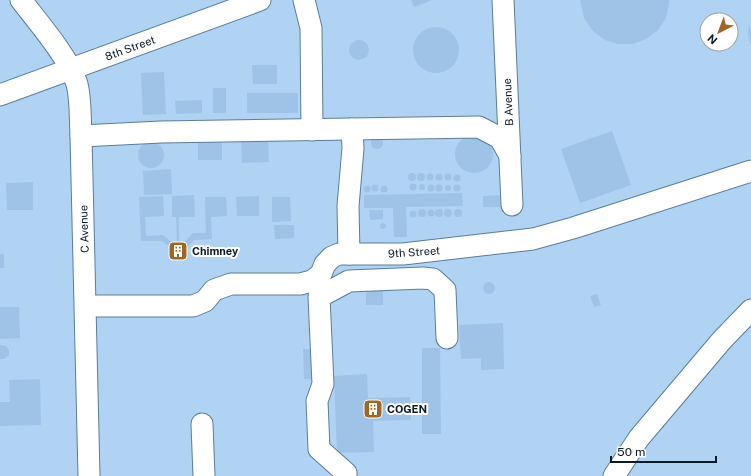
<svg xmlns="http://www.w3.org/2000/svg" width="751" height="476" viewBox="0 0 751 476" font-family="'Public Sans',sans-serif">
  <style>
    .built { fill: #b0d2f3; fill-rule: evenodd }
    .building { fill: #9ec3e7 }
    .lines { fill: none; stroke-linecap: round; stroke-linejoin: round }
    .minor-casing { stroke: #5a7d9e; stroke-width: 23 }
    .minor { stroke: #fff; stroke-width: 21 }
    .labels { text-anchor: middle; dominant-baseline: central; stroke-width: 4; stroke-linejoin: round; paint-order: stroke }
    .street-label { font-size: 11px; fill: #0c1a27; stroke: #fefefe }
    .poi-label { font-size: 11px; font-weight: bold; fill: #0c1a27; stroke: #fefefe; text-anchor: start }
  </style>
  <rect width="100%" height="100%" fill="#c2e1fe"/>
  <path class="built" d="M0 0H751V476H0ZM707 20H731V44H707Z"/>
  <g class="building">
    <path d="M411 0H432L414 7Z"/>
    <path d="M580 0H669V4L666 18 658 30 646 39 633 44H618L605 40 593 31 584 18Z"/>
    <path d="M750 22 751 44H750L748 33Z"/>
    <circle cx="436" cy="50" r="23"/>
    <circle cx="359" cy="50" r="10"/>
    <path d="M252 65H277V84H253Z"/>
    <path d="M164 72 166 114 143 115 141 73Z"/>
    <rect x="213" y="88" width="13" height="25"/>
    <rect x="247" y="93" width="51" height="20"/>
    <path d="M202 100V113L176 114 175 101Z"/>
    <path d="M612 131 631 185 580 203 561 149Z"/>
    <circle cx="474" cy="154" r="19"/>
    <circle cx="377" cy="143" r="6"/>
    <path d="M268 138 269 162 242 163 241 139Z"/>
    <rect x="198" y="139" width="24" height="21"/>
    <circle cx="151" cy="155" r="13"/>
    <path d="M171 169 172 194 144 195 143 171Z"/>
    <circle cx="412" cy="177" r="4"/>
    <circle cx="421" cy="177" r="4"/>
    <circle cx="439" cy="177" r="3.5"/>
    <circle cx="430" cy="177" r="3.5"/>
    <circle cx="448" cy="177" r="3.5"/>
    <circle cx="457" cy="178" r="3.5"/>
    <path d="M33 182V210H7L6 183Z"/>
    <circle cx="413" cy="187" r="3.5"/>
    <circle cx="422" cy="187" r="3"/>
    <circle cx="375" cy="188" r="3.5"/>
    <circle cx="431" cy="188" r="3.5"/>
    <circle cx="457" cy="188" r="3.5"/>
    <circle cx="439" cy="188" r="3.5"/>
    <circle cx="448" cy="188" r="3"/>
    <circle cx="367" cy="189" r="3.5"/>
    <circle cx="384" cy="189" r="3.5"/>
    <path d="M462 193 463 206 406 207 407 237H394L393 208H364V195Z"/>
    <path d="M194 195 195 217H179V244L182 245 193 233H206L205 197H226L227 216 211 217 212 239 194 240 185 250 184 257 177 260 171 256V248L162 241H141L139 197 163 196 164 216 145 217 146 236 163 235 175 245 177 244 176 217H172V196Z"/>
    <path d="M500 195V207H483V196Z"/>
    <path d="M259 196V216H237L236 197Z"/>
    <path d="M272 197H290L291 221 272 222Z"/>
    <circle cx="458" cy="213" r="4"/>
    <circle cx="439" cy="213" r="4"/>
    <circle cx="448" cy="213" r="4"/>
    <circle cx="422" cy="213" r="4"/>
    <circle cx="431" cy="213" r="3.5"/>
    <path d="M369 210H383V219L370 220Z"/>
    <circle cx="413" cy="214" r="3.5"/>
    <circle cx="383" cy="226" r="3"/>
    <path d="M274 225H294V238L275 239Z"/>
    <rect x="0" y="254" width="4" height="14"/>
    <circle cx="489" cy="288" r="6"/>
    <path d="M383 282V305H366V283Z"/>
    <path d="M597 294 601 305 594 307 590 296Z"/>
    <path d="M0 307H19L20 338 0 339Z"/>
    <path d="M503 323 504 369 481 370V358L461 359 459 325Z"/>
    <path d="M0 345 6 346 9 350V355L4 359H0Z"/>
    <path d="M422 348H440L441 434H422Z"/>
    <path d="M303 349H317L318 379H304Z"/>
    <path d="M367 374 368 398 410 397 411 420 373 421 374 452 337 453 334 376Z"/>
    <path d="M40 379 41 425 0 426V402H10L9 380Z"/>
  </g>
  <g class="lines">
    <defs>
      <g id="minor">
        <path d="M21 0C37 21 70 59 77 84 81 100 80 119 81 136L89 476"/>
        <path d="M304 0 311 28 312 130"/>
        <path d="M503 0 512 205"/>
        <path d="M0 95 260 0"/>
        <path d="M81 136 161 132 479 127 500 138 510 156"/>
        <path d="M349 254 348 206 353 148 352 129"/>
        <path d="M86 306H193L205 301 214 290 231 284H300L312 281 321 274 325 264 332 257 339 254H403L533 239 573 228 751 171"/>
        <path d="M202 424 204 476"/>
        <path d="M346 476V473L319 449 317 401 323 384 319 297 349 281 423 278 433 279 445 290 447 338"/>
        <path d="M614 476 639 438 722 340 751 310"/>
      </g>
    </defs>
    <use href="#minor" class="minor-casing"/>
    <use href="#minor" class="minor"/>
  </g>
  <defs>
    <symbol id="building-square" viewBox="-11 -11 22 22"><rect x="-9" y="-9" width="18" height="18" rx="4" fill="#9f6723" stroke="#fefefe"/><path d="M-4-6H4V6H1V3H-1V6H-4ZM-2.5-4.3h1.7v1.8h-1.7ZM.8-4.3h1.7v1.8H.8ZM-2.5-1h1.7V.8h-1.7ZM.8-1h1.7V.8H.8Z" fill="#fff"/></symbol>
  </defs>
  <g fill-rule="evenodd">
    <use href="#building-square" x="167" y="240" width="22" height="22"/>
    <use href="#building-square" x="362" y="398" width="22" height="22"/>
  </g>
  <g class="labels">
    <g class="street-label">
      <text transform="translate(130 48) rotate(-20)">8th Street</text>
      <text transform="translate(508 102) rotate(-93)">B Avenue</text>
      <text transform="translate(84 229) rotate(-92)">C Avenue</text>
      <text transform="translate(414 252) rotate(-4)">9th Street</text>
    </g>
    <g class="poi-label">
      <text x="192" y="251">Chimney</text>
      <text x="387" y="409">COGEN</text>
    </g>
  </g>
  <g transform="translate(719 32) rotate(222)"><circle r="19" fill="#fefefe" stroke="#9da3a8"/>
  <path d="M0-3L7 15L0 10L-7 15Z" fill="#9f6723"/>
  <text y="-6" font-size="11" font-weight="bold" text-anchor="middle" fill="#0c1a27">N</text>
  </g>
  <path d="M611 456v6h105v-6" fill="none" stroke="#0c1a27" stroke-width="2"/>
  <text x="617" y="456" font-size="12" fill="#0c1a27" stroke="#fefefe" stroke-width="3" paint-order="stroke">50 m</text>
</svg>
